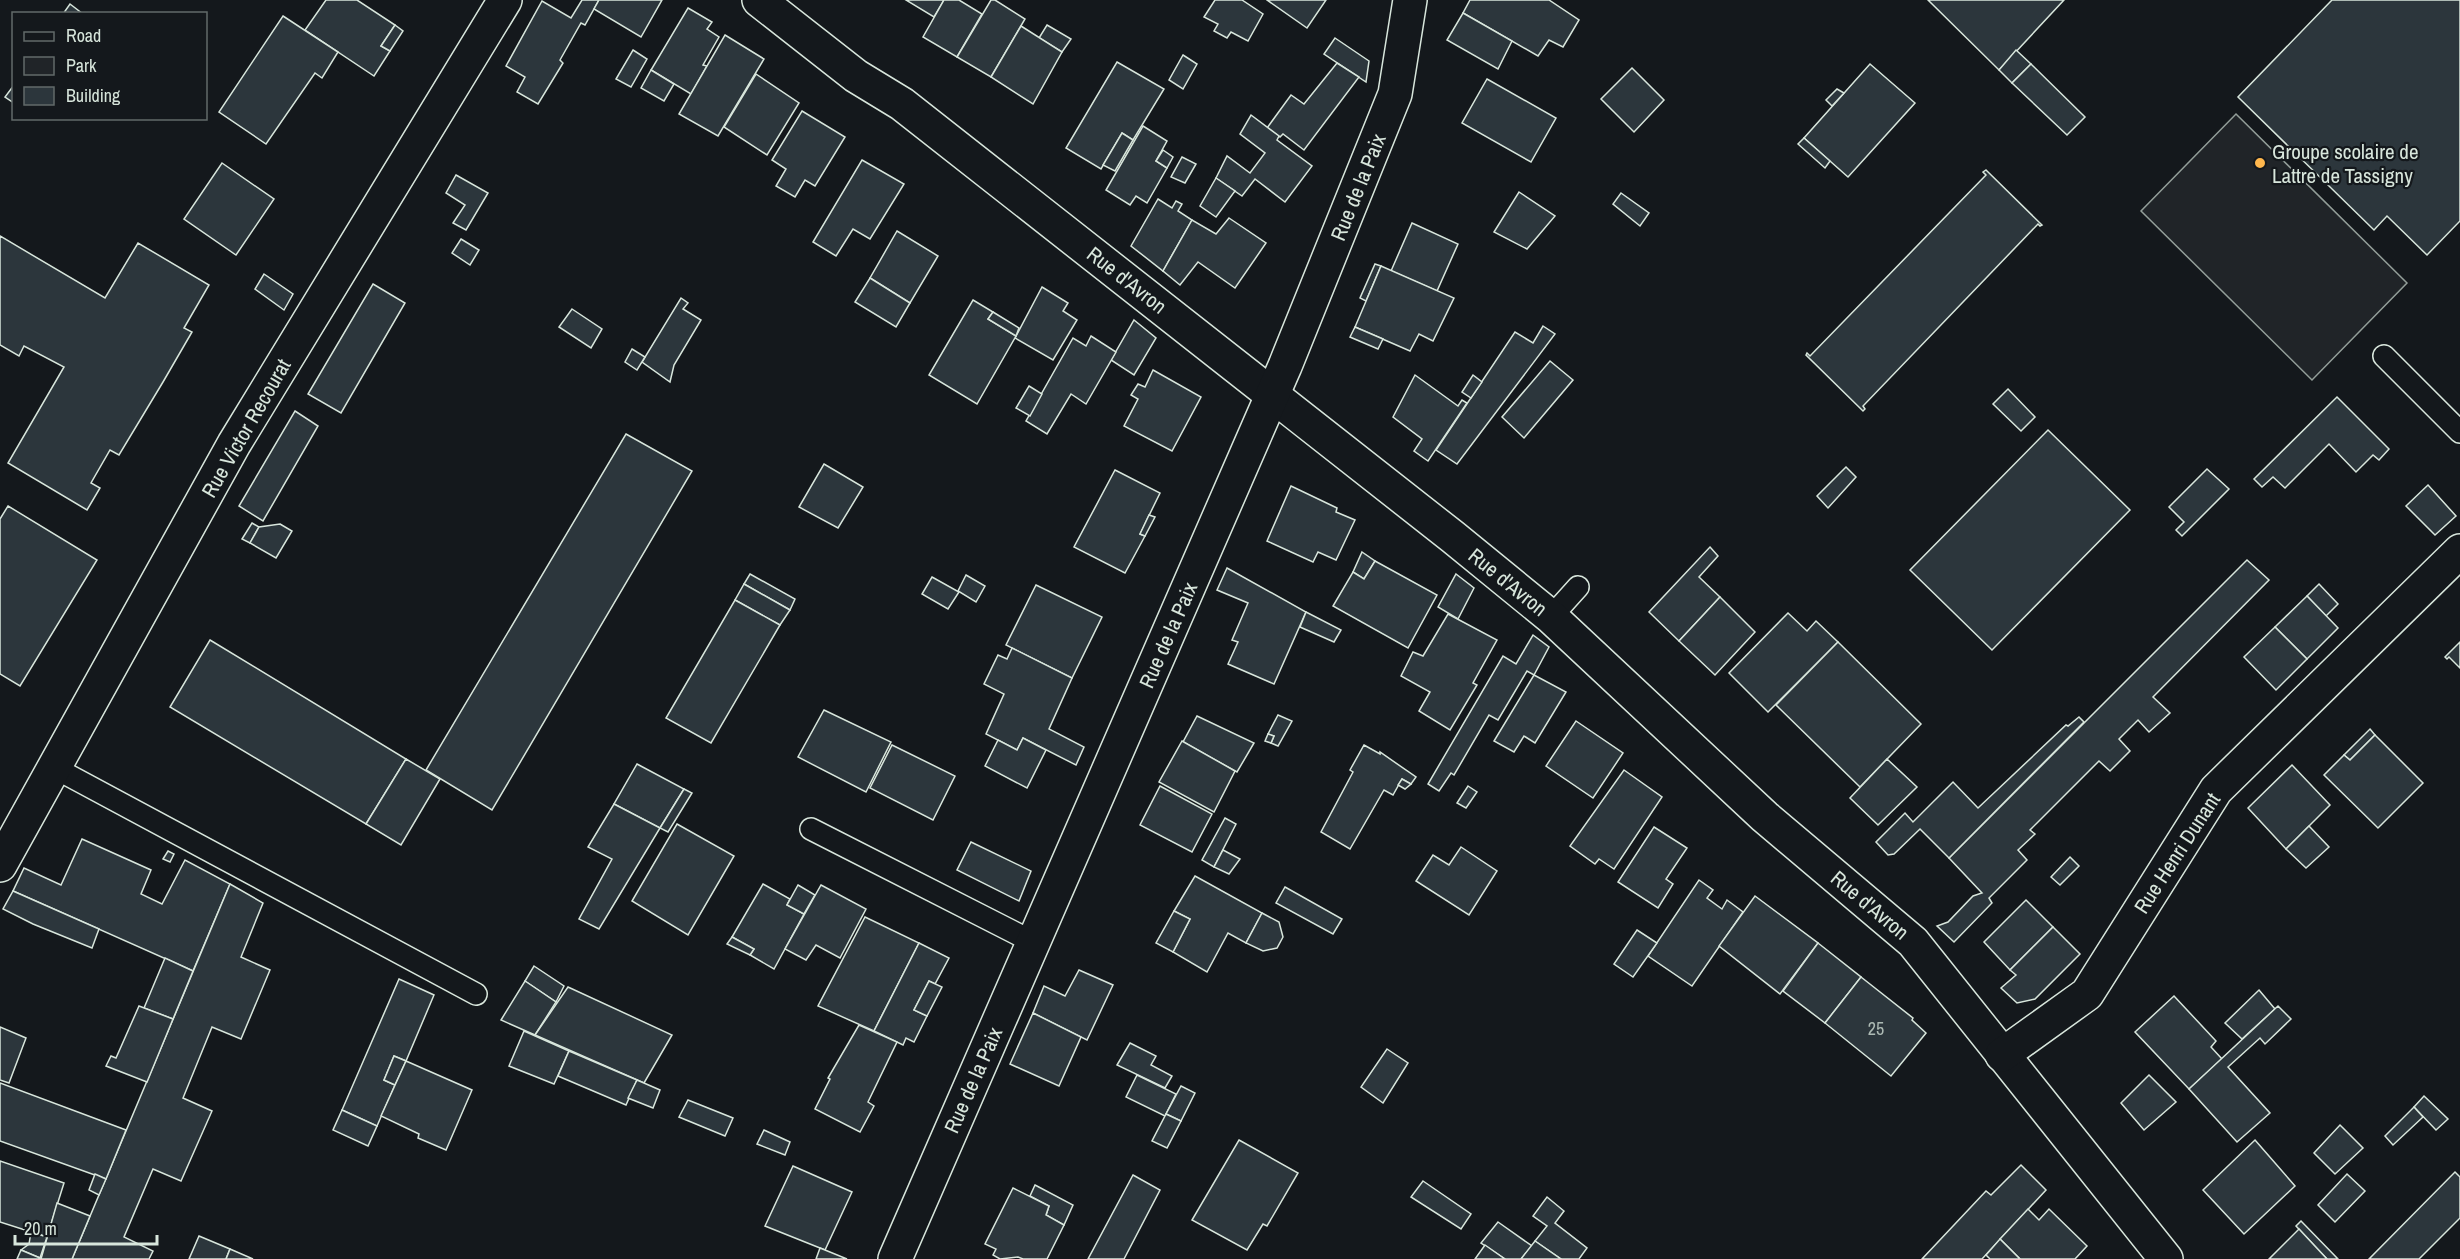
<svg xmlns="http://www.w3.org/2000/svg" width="2460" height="1259" viewBox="0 0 2460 1259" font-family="'Archivo Narrow',sans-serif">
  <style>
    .green { fill: #202428; stroke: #939e99; stroke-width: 1.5 }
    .building { fill: #2c363c; stroke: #d8e6dc; stroke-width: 1.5 }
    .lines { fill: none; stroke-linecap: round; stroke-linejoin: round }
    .service-casing { stroke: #d8e6dc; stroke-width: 24 }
    .minor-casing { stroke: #d8e6dc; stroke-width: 36 }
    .service { stroke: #14181c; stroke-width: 21 }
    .minor { stroke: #14181c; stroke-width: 33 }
    .poi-dot { fill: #ffb74d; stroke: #14181c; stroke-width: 2 }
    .labels { text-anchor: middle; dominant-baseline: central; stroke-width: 4.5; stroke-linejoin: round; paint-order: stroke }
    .number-label { font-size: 18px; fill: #adbab4 }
    .poi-label { font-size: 21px; fill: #d8e6dc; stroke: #14181c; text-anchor: start }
    .street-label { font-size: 21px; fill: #d8e6dc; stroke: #14181c }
  </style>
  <rect width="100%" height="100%" fill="#14181c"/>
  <path class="green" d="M2236 114 2407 283 2312 380 2141 211Z"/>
  <g class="building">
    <path d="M326 0H357L395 25 381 46 390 51 374 76 305 30Z"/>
    <path d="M582 0H599L585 25 581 23 560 60 563 63 538 104 517 92 525 77 506 66 542 1 571 18Z"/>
    <path d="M599 0H662L641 37 594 9Z"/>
    <path d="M906 0H944L934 17Z"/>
    <path d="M944 0H959L982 14 957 57 923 37Z"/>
    <path d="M991 0H995L1025 19 991 77 957 57Z"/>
    <path d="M1215 0H1242L1263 14 1248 41 1231 32 1227 38 1214 31 1218 24 1204 17Z"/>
    <path d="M1267 0H1326L1307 28Z"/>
    <path d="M1470 0H1549L1579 20 1563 47 1549 40 1538 56 1463 13Z"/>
    <path d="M1928 0H2064L1999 70Z"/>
    <path d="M2332 0H2460V221L2427 255 2387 216 2374 230 2238 97Z"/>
    <path d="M70 4 83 14H63Z"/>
    <path d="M688 8 712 22 707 29 719 37 703 65 707 66 691 94 651 70Z"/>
    <path d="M1463 13 1512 41 1498 69 1447 40Z"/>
    <path d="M283 16 338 52 322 78 315 73 266 144 219 112Z"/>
    <path d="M395 25 403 31 390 51 381 46Z"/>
    <path d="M1047 25 1071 39 1062 52 1039 38Z"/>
    <path d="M1021 26 1062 52 1033 104 991 77Z"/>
    <path d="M725 35 764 59 718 136 679 114Z"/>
    <path d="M1335 38 1369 61 1366 82 1324 54Z"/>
    <path d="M633 50 647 59 631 87 616 79Z"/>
    <path d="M2016 50 2031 64 2012 83 1999 70Z"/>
    <path d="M1183 55 1197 64 1183 89 1169 80Z"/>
    <path d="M1117 62 1164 89 1133 140 1122 133 1101 169 1066 148Z"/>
    <path d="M1337 63 1359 77 1304 150 1283 134 1280 137 1267 128 1291 95 1304 104Z"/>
    <path d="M1870 64 1915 103 1848 177 1804 138Z"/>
    <path d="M2031 64 2085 117 2067 135 2012 83Z"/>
    <path d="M1632 68 1664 100 1634 132 1601 99Z"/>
    <path d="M651 70 674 84 664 101 641 88Z"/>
    <path d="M756 74 799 103 767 155 724 127Z"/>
    <path d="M1487 79 1556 118 1531 162 1462 123Z"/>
    <path d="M14 85V103L5 97Z"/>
    <path d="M1837 89 1844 93 1832 106 1826 100Z"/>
    <path d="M802 111 845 137 815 186 805 180 795 197 776 186 786 169 772 160Z"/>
    <path d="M1251 115 1279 136 1277 140 1312 166 1285 202 1255 179 1242 196 1216 178 1227 156 1250 173 1265 153 1240 134Z"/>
    <path d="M1143 126 1167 141 1156 161 1167 168 1147 203 1136 196 1130 205 1106 190Z"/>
    <path d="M1122 133 1133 140 1115 171 1103 165Z"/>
    <path d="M1804 138 1830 161 1825 168 1798 144Z"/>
    <path d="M1163 150 1173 157 1167 168 1156 161Z"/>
    <path d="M1182 157 1196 164 1185 183 1171 177Z"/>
    <path d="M862 160 904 184 870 239 853 229 836 256 813 242Z"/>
    <path d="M222 163 274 199 236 255 184 219Z"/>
    <path d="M1986 170 2042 225 2040 226 2038 224 1863 406 1865 409 1863 411 1806 355 1807 353 1810 356 1986 175 1983 172Z"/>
    <path d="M456 175 488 193 466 230 453 223 465 205 446 193Z"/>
    <path d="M1216 178 1235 191 1216 217 1200 206Z"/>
    <path d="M1519 192 1555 216 1527 249 1494 232Z"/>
    <path d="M1621 193 1649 213 1640 226 1613 204Z"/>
    <path d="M1158 199 1172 208 1176 201 1182 204 1178 211 1192 220 1163 271 1131 246Z"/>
    <path d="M1229 218 1266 243 1235 288 1198 262 1180 285 1163 271 1192 220 1216 234Z"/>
    <path d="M1412 223 1458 244 1437 291 1391 271Z"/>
    <path d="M897 231 938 256 910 303 870 278Z"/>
    <path d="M0 236 105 298 138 243 209 285 184 328 192 332 163 382 119 455 110 450 91 483 100 488 87 510 8 463 64 367 24 346 19 356 0 345Z"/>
    <path d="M461 239 479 250 470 265 452 253Z"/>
    <path d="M1375 264 1381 266 1366 301 1360 298Z"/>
    <path d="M1381 266 1454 298 1433 341 1419 334 1410 351 1355 327Z"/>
    <path d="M264 274 293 294 284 310 255 289Z"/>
    <path d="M870 278 910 303 896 327 855 302Z"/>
    <path d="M373 284 405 303 341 413 308 394Z"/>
    <path d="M1042 287 1068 303 1063 311 1077 320 1053 360 1015 338Z"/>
    <path d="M681 298 688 303 683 309 701 320 674 365 670 382 642 362Z"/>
    <path d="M973 300 993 312 988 319 1016 336 977 404 929 375Z"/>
    <path d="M572 309 602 329 591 348 559 327Z"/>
    <path d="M993 312 1019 328 1016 336 988 319Z"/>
    <path d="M1134 320 1156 338 1134 375 1111 360Z"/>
    <path d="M1543 326 1555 334 1457 464 1436 450 1515 332 1533 343Z"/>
    <path d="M1355 327 1383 339 1378 349 1350 337Z"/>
    <path d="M1091 336 1116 352 1086 404 1071 394 1047 434 1026 421 1073 338 1086 346Z"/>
    <path d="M632 349 645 357 637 370 625 362Z"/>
    <path d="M1550 361 1573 380 1524 438 1502 417Z"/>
    <path d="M1153 370 1201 397 1172 451 1124 426 1138 399 1131 395 1138 384 1145 387Z"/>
    <path d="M1415 375 1458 406 1462 400 1467 403 1428 461 1414 451 1422 439 1393 417Z"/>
    <path d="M1473 375 1482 382 1471 398 1462 392Z"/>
    <path d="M1029 386 1042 394 1030 416 1016 408Z"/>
    <path d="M2008 389 2035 417 2021 431 1993 404Z"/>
    <path d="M2337 397 2389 449 2379 460 2373 455 2356 472 2329 444 2285 488 2273 477 2262 487 2254 479Z"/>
    <path d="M295 411 318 426 263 521 239 506Z"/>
    <path d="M2048 430 2130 510 1992 650 1910 570Z"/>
    <path d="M626 434 692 471 492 810 426 770Z"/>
    <path d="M824 464 863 487 838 528 799 507Z"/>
    <path d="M1846 467 1856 477 1828 508 1817 496Z"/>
    <path d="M2207 469 2229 489 2182 536 2176 530 2184 522 2169 507Z"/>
    <path d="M1115 470 1160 493 1140 534 1145 536 1125 573 1074 547Z"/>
    <path d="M2428 485 2456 516 2435 535 2406 506Z"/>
    <path d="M1291 486 1337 508 1336 512 1355 520 1336 560 1318 552 1313 562 1267 541Z"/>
    <path d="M8 506 97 560 20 686 0 674V519Z"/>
    <path d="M1149 515 1155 517 1145 536 1140 534Z"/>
    <path d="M252 523 259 527 250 543 242 539Z"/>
    <path d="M280 524 292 531 276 558 250 543 259 527Z"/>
    <path d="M1710 547 1718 556 1699 577 1720 597 1679 641 1649 612Z"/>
    <path d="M1362 552 1375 561 1364 579 1353 572Z"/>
    <path d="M2247 560 2269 580 2153 697 2170 713 2149 732 2138 720 2119 739 2130 751 2110 771 2099 761 2030 830 2035 834 2018 850 2027 860 1989 898 1992 903 1954 942 1937 926 1948 922 1973 896 1982 893 1949 858Z"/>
    <path d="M1375 561 1437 595 1408 648 1333 606 1353 572 1364 579Z"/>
    <path d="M1227 568 1306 612 1274 684 1228 664 1238 642 1232 640 1248 603 1217 590Z"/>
    <path d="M750 574 795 599 790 610 744 584Z"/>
    <path d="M1456 574 1474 588 1458 619 1438 607Z"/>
    <path d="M966 575 985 586 976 602 958 591Z"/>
    <path d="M932 577 959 592 948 609 922 594Z"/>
    <path d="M744 584 790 610 780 625 735 600Z"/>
    <path d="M2319 584 2338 604 2326 616 2307 596Z"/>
    <path d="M1036 585 1102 617 1072 678 1006 645Z"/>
    <path d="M2307 596 2338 628 2307 659 2275 627Z"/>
    <path d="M1720 597 1755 632 1715 675 1679 641Z"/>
    <path d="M735 600 780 625 711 743 666 718Z"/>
    <path d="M1306 612 1341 630 1334 642 1300 627Z"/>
    <path d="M1788 613 1807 631 1816 621 1838 642 1768 712 1729 673Z"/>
    <path d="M1448 614 1497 640 1473 683 1477 685 1450 730 1419 711 1430 692 1401 676 1413 652 1423 656Z"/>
    <path d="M2275 627 2307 659 2276 690 2244 657Z"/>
    <path d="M1533 635 1549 647 1534 675 1527 671 1498 720 1489 715 1454 775 1451 773 1439 791 1428 784 1503 656 1516 664Z"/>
    <path d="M210 640 406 759 366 824 170 707Z"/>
    <path d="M1838 642 1921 724 1860 787 1776 705Z"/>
    <path d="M2460 642V668L2449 657 2447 659 2445 657Z"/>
    <path d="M1012 648 1072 678 1049 729 1084 747 1076 765 1023 738 1017 750 986 734 1004 694 984 684 998 655 1007 659Z"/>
    <path d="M1534 675 1566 692 1535 743 1524 736 1514 752 1494 741Z"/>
    <path d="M824 710 891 742 866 792 798 757Z"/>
    <path d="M1278 715 1292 721 1278 746 1271 743 1274 736 1268 734Z"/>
    <path d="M1197 716 1254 743 1237 772 1183 742Z"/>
    <path d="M2079 717 2084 722 1949 858 1920 829 1894 854 1888 855 1876 842 1905 813 1913 822 1953 782 1978 808 2066 725 2068 726Z"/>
    <path d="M1576 721 1623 753 1593 798 1546 766Z"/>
    <path d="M2370 729 2375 735 2350 760 2344 755Z"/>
    <path d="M1268 734 1274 736 1271 743 1265 741Z"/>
    <path d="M2375 735 2423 783 2378 828 2324 775 2344 755 2350 760Z"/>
    <path d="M1023 738 1046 750 1027 788 985 766 998 740 1017 750Z"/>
    <path d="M1182 741 1235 771 1214 812 1159 782Z"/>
    <path d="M892 745 955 776 933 820 870 788Z"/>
    <path d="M1364 745 1380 754V752L1416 777 1411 784 1402 779 1393 795 1384 790 1350 849 1321 832 1353 772 1350 770Z"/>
    <path d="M406 759 440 779 401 845 366 824Z"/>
    <path d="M1887 759 1917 787 1878 825 1850 798Z"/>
    <path d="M637 764 684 789 660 828 614 804Z"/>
    <path d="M2292 765 2330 805 2286 849 2248 808Z"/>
    <path d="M1624 770 1662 797 1614 869 1599 859 1595 864 1570 846Z"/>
    <path d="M1402 779 1411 784 1405 789 1398 785Z"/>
    <path d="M1160 786 1212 814 1192 852 1140 825Z"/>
    <path d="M1468 786 1477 792 1466 808 1457 803Z"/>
    <path d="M684 789 692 793 668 832 660 828Z"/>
    <path d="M614 804 660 828 599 929 579 919 612 859 588 847Z"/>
    <path d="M1225 818 1236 824 1214 867 1202 860Z"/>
    <path d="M677 824 734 856 688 935 632 901Z"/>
    <path d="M2309 826 2329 847 2306 868 2286 849Z"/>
    <path d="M1654 827 1687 848 1666 879 1673 884 1658 908 1618 882Z"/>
    <path d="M82 839 151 870 141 894 162 904 185 860 230 884 193 971 13 891 24 868 61 885Z"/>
    <path d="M971 842 1031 871 1019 901 957 870Z"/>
    <path d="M1461 847 1497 871 1469 915 1416 881 1433 855 1449 865Z"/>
    <path d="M1223 850 1240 859 1229 874 1214 867Z"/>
    <path d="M168 851 174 854 170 862 163 859Z"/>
    <path d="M2070 857 2079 866 2060 885 2051 877Z"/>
    <path d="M1195 876 1262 913 1246 943 1228 933 1207 972 1173 952 1190 919 1174 911Z"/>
    <path d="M1699 880 1713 890 1707 898 1722 909 1727 900 1743 912 1692 986 1648 956Z"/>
    <path d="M230 884 263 903 241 957 270 970 241 1039 212 1027 183 1098 212 1111 181 1181 153 1169 124 1237 153 1251 149 1259H72Z"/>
    <path d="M763 884 790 899 787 905 804 914 774 969 750 955 754 949 732 937Z"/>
    <path d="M798 885 815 895 804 914 787 905Z"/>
    <path d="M821 885 866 909 840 958 816 945 806 960 785 949Z"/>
    <path d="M1285 887 1342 919 1333 934 1276 903Z"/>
    <path d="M13 891 99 929 92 948 33 924 3 909Z"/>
    <path d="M1755 896 1818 943 1780 994 1719 946Z"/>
    <path d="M2026 900 2053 927 2010 970 1984 942Z"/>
    <path d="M1174 911 1190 919 1173 952 1156 943Z"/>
    <path d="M1262 913 1279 922 1283 937 1277 948 1263 951 1246 943Z"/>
    <path d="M865 917 919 943 874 1031 818 1006Z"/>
    <path d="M2053 927 2080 954 2035 999 2017 1003 2001 988 2016 975 2010 970Z"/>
    <path d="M1637 930 1657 943 1633 977 1614 964Z"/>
    <path d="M732 937 754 949 750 955 727 944Z"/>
    <path d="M919 943 949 958 935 984 929 981 914 1010 927 1016 914 1042 906 1038 903 1045 874 1031Z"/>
    <path d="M1818 943 1861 977 1825 1023 1783 991Z"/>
    <path d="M165 958 193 971 173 1019 144 1008Z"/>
    <path d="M534 966 564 986 556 1002 525 981Z"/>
    <path d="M1079 970 1113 985 1087 1040 1033 1013 1044 986 1065 996Z"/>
    <path d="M1861 977 1913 1018 1912 1020 1926 1033 1891 1076 1825 1023Z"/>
    <path d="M399 979 434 995 406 1061 394 1056 384 1080 395 1085 377 1126 342 1110Z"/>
    <path d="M525 981 556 1002 535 1035 501 1020Z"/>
    <path d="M929 981 942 987 927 1016 914 1010Z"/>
    <path d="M568 987 672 1035 644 1083 535 1035Z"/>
    <path d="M2259 990 2275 1009 2242 1039 2225 1023Z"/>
    <path d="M2174 996 2216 1041 2211 1047 2222 1059 2189 1089 2135 1032Z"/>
    <path d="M139 1006 173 1019 147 1082 106 1066 111 1056 116 1058Z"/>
    <path d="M2278 1006 2291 1019 2265 1044 2260 1038 2228 1067 2270 1113 2237 1142 2189 1089Z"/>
    <path d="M1033 1013 1081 1037 1059 1086 1010 1064Z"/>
    <path d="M859 1025 897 1042 868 1102 874 1106 860 1132 815 1109 830 1079 828 1078Z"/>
    <path d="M0 1027 26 1038 9 1083 0 1080Z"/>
    <path d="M524 1031 569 1051 554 1084 509 1066Z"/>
    <path d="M1130 1043 1156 1056 1151 1065 1172 1076 1165 1088 1117 1065Z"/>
    <path d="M1387 1049 1408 1063 1383 1103 1361 1087Z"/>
    <path d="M569 1051 637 1080 626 1105 558 1076Z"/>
    <path d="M394 1056 406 1061 395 1085 384 1080Z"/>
    <path d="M406 1061 472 1090 446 1150 418 1138 419 1134 381 1116Z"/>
    <path d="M1137 1075 1176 1094 1165 1116 1126 1097Z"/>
    <path d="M2149 1075 2176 1102 2144 1130 2121 1103Z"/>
    <path d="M637 1080 660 1090 653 1108 628 1098Z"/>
    <path d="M0 1083 126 1130 106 1179 0 1141Z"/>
    <path d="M1181 1086 1195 1093 1181 1121 1166 1114Z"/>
    <path d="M2424 1096 2448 1119 2436 1130 2414 1107Z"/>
    <path d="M688 1100 733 1118 725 1136 679 1117Z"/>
    <path d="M2414 1107 2423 1117 2393 1145 2385 1136Z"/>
    <path d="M342 1110 377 1126 368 1146 333 1130Z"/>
    <path d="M1166 1114 1181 1121 1167 1148 1152 1141Z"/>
    <path d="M2340 1125 2363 1148 2335 1174 2314 1153Z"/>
    <path d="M764 1130 790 1142 785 1155 757 1144Z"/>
    <path d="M1239 1140 1298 1173 1267 1226 1263 1224 1247 1250 1192 1220Z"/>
    <path d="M2255 1140 2295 1186 2244 1234 2203 1190Z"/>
    <path d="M0 1161 64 1183 47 1237 0 1222Z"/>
    <path d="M2021 1165 2046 1190 1982 1259H1922L1986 1191 1991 1195Z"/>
    <path d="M793 1166 852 1192 825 1250 765 1226Z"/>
    <path d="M2455 1172 2460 1177V1218L2419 1259H2369Z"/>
    <path d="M95 1174 106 1179 99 1195 89 1190Z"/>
    <path d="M2347 1174 2365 1191 2335 1222 2318 1205Z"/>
    <path d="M1133 1175 1160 1190 1124 1259H1088Z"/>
    <path d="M1423 1181 1471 1214 1461 1229 1411 1197Z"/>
    <path d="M1035 1185 1073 1205 1064 1225 1046 1215 1049 1206 1030 1196Z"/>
    <path d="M1013 1188 1049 1206 1046 1215 1064 1225 1047 1259H1023L1018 1257 1000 1259 993 1255 996 1249 985 1244Z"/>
    <path d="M1547 1197 1564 1211 1555 1223 1587 1248 1579 1259H1561L1535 1241 1547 1226 1533 1216Z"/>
    <path d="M57 1203 90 1216 72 1259H41Z"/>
    <path d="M2028 1209 2039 1220 2049 1209 2087 1246 2075 1259H2020L2000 1239Z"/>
    <path d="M2301 1221 2338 1259H2327L2296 1226Z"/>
    <path d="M1498 1222 1532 1246 1521 1259H1505L1481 1243Z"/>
    <path d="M2299 1229 2327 1259H2269Z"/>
    <path d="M31 1232 47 1237 40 1258 21 1250 29 1244Z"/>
    <path d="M199 1236 230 1249 226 1259H189Z"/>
    <path d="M2000 1239 2020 1259H1990L1986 1255Z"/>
    <path d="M1535 1241 1561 1259H1521Z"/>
    <path d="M1485 1245 1505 1259H1475Z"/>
    <path d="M820 1248 825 1250 847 1259H816Z"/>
    <path d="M230 1249 253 1259H226Z"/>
    <path d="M21 1250 40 1258 41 1259H17Z"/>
  </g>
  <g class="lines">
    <defs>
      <g id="service">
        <path d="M2384 356 2460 432"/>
        <path d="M1551 617 1578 587"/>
        <path d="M55 768 476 994"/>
        <path d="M811 829 1033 942"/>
      </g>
      <g id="minor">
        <path d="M759 0 856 76 902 104 1453 537 1551 617 1765 817 1913 942 2166 1259"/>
        <path d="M0 865 234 444 505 0"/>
        <path d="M2002 1055 2087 994 2216 790 2460 551"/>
        <path d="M895 1259 1285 366 1395 94 1410 0"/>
      </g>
    </defs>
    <use href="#service" class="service-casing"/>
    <use href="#minor" class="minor-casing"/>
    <use href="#service" class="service"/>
    <use href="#minor" class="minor"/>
  </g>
  <circle class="poi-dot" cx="2260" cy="163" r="6"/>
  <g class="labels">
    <g class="number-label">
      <text x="1876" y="1028">25</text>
    </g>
    <g class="poi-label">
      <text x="2272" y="151">Groupe scolaire de<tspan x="2272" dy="24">Lattre de Tassigny</tspan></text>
    </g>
    <g class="street-label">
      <text transform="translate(1358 187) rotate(-68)">Rue de la Paix</text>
      <text transform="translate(1127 280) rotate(38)">Rue d'Avron</text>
      <text transform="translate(246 428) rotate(-60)">Rue Victor Recourat</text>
      <text transform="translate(1508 582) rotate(39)">Rue d'Avron</text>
      <text transform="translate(1168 635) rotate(-66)">Rue de la Paix</text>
      <text transform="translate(2177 853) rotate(-57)">Rue Henri Dunant</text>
      <text transform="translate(1870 905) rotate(40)">Rue d'Avron</text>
      <text transform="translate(973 1080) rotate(-66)">Rue de la Paix</text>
    </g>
  </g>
  <rect x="12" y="12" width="195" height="108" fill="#14181c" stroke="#626a69" stroke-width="1.5"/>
  <rect x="24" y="32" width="30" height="9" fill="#14181c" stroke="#626a69" stroke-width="1.5"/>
  <text x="66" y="42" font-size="18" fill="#d8e6dc">Road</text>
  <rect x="24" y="57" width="30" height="18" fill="#202428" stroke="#626a69" stroke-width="1.5"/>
  <text x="66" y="72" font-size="18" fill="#d8e6dc">Park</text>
  <rect x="24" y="87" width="30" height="18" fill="#2c363c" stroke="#626a69" stroke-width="1.5"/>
  <text x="66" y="102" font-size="18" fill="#d8e6dc">Building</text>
  <path d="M15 1235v9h142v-9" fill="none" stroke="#d8e6dc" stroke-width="3"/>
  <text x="24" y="1235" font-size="18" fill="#d8e6dc" stroke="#14181c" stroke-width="4.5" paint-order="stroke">20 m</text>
</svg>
